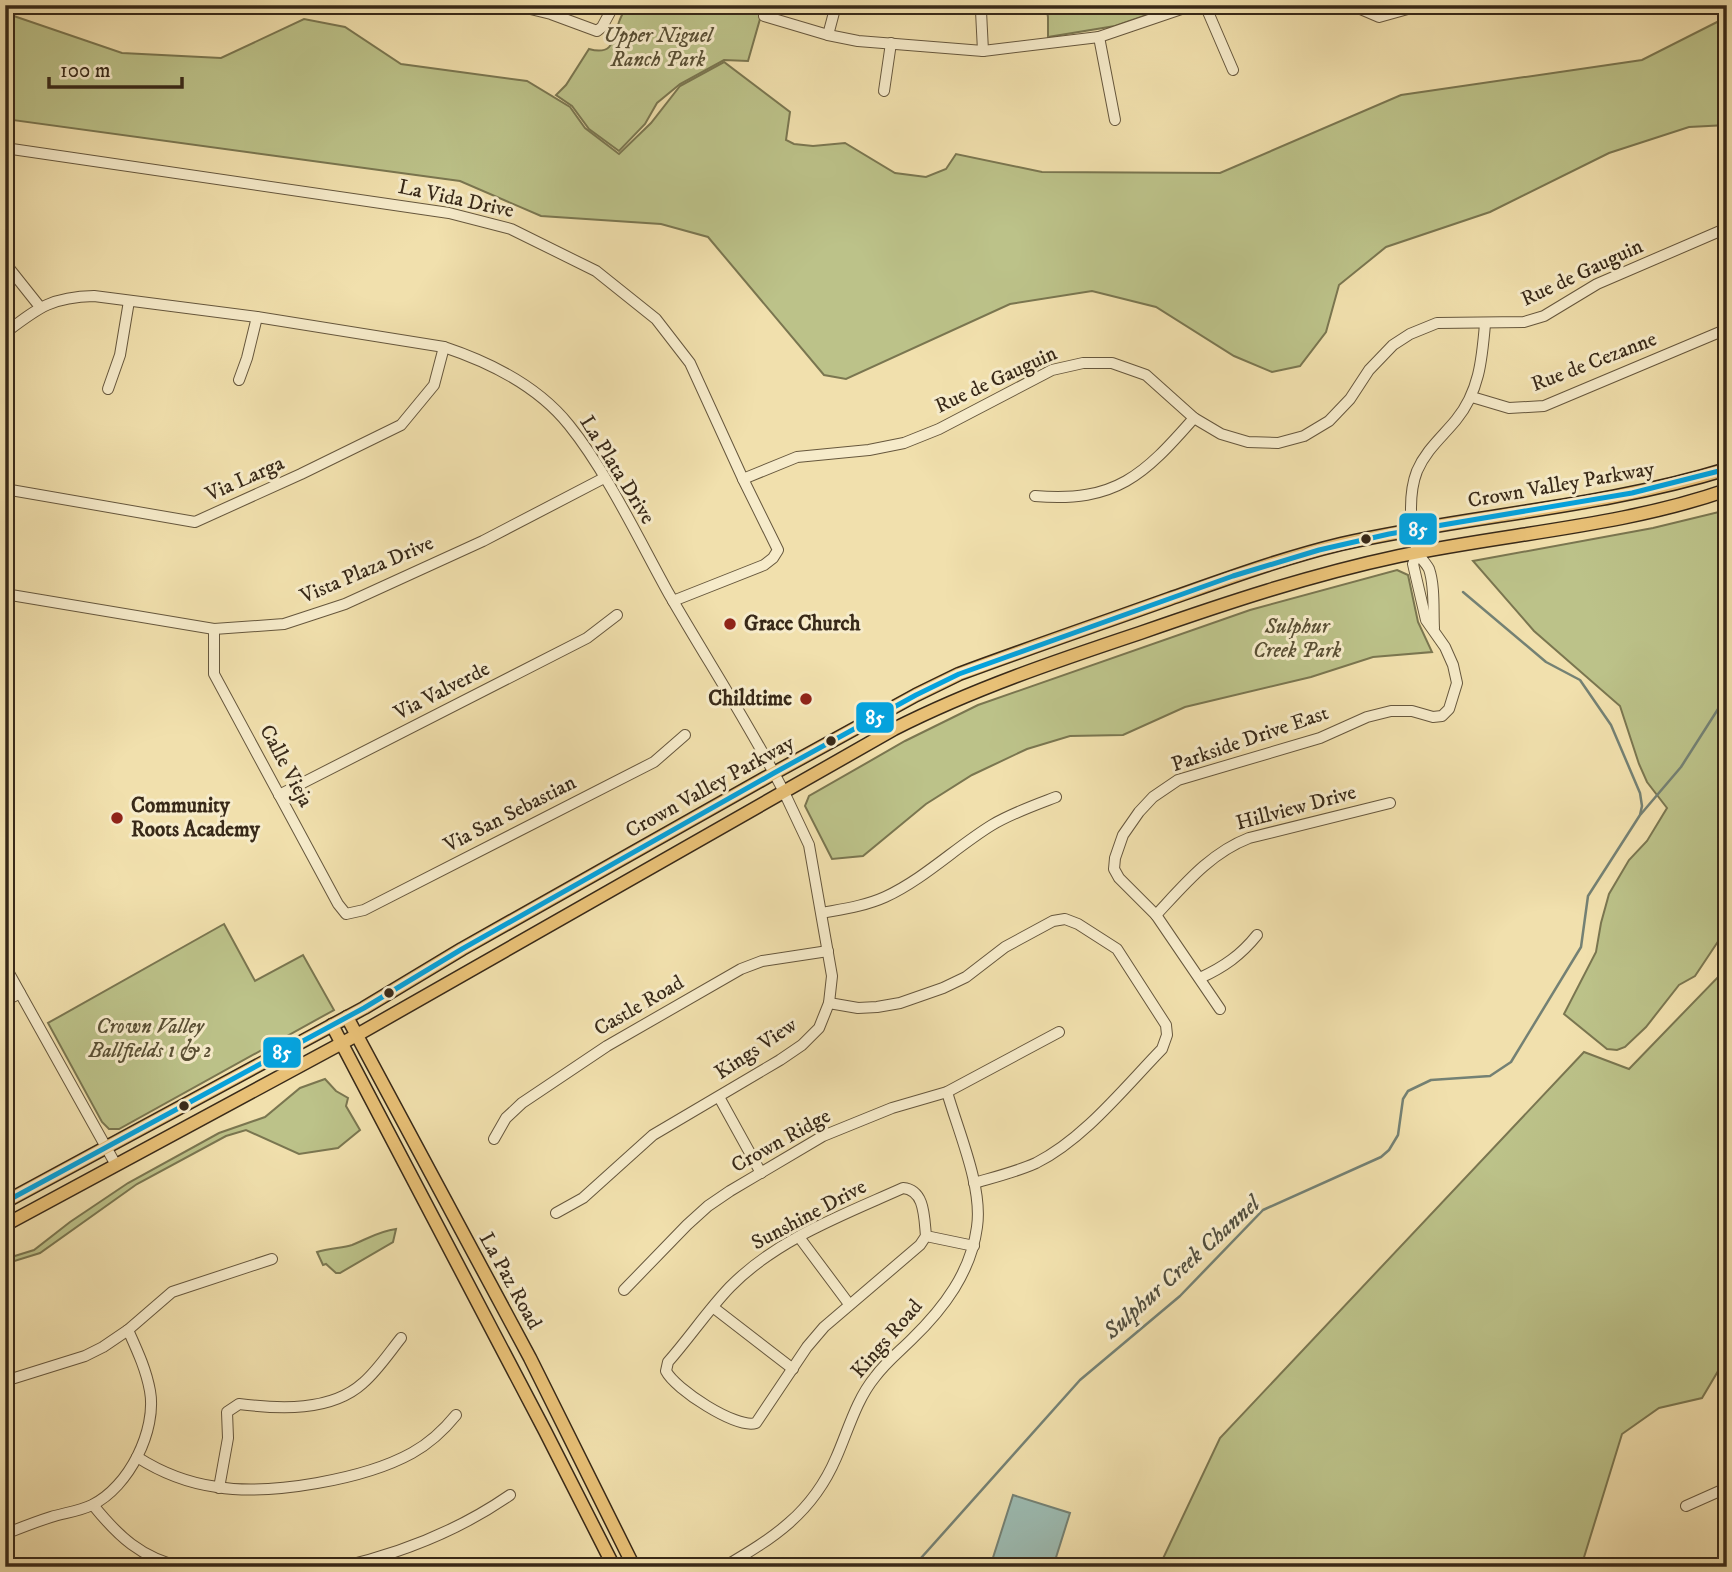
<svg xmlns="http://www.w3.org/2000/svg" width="1732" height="1572" viewBox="0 0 1732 1572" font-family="'IM FELL DW Pica',serif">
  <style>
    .green { fill: #bcc289; stroke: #7a7650; stroke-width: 2 }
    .water { fill: #9cbbb2; stroke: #748174; stroke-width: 2 }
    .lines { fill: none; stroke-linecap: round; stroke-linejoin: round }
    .stream { stroke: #748174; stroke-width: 2.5 }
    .minor-casing { stroke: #66573d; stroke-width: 12 }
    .major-casing { stroke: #382918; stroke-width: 15 }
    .minor { stroke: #f6ebca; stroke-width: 10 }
    .major { stroke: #e8c076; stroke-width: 12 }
    .bus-1-casing { stroke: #f6ebca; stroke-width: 10 }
    .bus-1 { stroke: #06a2dc; stroke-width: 5 }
    .bus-dot { fill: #382918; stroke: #f6ebca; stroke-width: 2.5 }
    .poi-dot { fill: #8f2418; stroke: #f6ebca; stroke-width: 2.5 }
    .labels { text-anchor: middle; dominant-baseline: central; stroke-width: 6; stroke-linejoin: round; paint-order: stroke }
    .park-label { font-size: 21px; font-style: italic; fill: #594f34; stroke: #f6ebca }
    .street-label { font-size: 21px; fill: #382918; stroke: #f6ebca }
    .poi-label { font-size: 21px; font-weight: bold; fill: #382918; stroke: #f6ebca; text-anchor: start }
    .water-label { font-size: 23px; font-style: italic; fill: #514e3e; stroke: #f6ebca }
    .line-badge { stroke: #f6ebca; stroke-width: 2.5 }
    .badge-label { font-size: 19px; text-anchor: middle; font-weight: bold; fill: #fff }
  </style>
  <rect width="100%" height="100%" fill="#f1e0ad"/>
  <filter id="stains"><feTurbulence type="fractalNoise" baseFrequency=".00286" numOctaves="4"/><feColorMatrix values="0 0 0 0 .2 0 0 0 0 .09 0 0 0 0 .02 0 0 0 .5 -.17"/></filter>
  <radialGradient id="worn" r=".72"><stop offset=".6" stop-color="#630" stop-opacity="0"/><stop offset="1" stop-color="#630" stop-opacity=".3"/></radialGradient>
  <g class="green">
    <path d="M627 5H764L748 61 724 60 680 84 657 103 645 124 619 151 589 129 572 106 556 95 566 85 589 49C614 56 613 39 619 22 621 16 624 11 627 5Z"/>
    <path d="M1046 5H1176L1115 26 1048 37V17Z"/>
    <path d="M5 13 122 53 221 58 304 19 345 27 401 64 527 81 570 107 585 128 619 154 651 123 680 86 724 62 790 112 786 140 794 144 813 146 845 143 895 173 926 177 946 169 956 154 1042 172 1220 173 1401 95 1642 60 1727 17V125L1689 127 1609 153 1490 212 1386 247 1339 285 1326 332 1300 366 1272 372 1234 356 1156 307 1092 291 1010 304 846 379 824 375 708 237 661 224 541 216 460 181 5 119Z"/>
    <path d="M1727 510V941L1719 940 1695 976 1679 985 1646 1027 1625 1047 1617 1050 1607 1049 1564 1014 1596 952 1601 923 1609 894 1629 860 1647 841 1667 808 1647 782 1639 764 1620 706 1534 631 1473 561 1653 528Z"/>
    <path d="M1397 570 1408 575 1418 622 1432 652 1373 657 1311 677 1185 707 1123 735 1070 736 1027 749 972 775 926 804 863 856 832 859 805 806 809 796 905 741 978 705 1250 610Z"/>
    <path d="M224 924 255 981 303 955 334 1010 119 1129H109L102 1122 48 1023Z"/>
    <path d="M1719 976 1727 978V1356L1702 1398 1659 1408 1622 1434 1581 1567H1159L1220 1438 1584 1052 1629 1069Z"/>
    <path d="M325 1079 336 1091 348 1098 346 1106 360 1130 338 1148 299 1154 246 1130 226 1136 137 1184 40 1253 5 1264V1259L34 1250 70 1222 128 1183 219 1133 265 1117 300 1088Z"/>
    <path d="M396 1229 393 1242 340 1273H336L326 1264 323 1265 317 1252C329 1248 343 1248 352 1245 367 1239 379 1231 396 1229Z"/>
  </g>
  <path class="water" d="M1013 1495 1070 1513 1053 1567H990Z"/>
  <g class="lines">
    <g class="stream">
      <path d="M1641 814 1681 767 1727 695"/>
      <path d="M913 1567 1080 1380 1180 1296 1263 1210 1381 1157 1389 1150 1398 1135 1403 1099 1408 1091 1431 1080 1490 1076 1511 1062 1581 947 1588 896 1640 815 1642 806 1640 793 1611 725 1580 680 1546 662 1463 592"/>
    </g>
    <defs>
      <g id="minor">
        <path d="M430 5 459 9 518 6 551 14 597 31 602 27 614 5"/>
        <path d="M1205 5 1233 70"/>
        <path d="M1351 5 1379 17 1422 5"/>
        <path d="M981 11 983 51"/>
        <path d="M764 16 828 35 858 41 983 51 1099 37 1193 5"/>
        <path d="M828 35 836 5"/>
        <path d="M1099 37 1115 120"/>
        <path d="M884 91 891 43"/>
        <path d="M5 148 449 213 511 229 596 271 656 319 690 363 743 479 778 550 773 558 764 565 673 601"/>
        <path d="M5 263 40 307"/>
        <path d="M5 333C38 308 51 297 94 296L257 317 444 347C489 362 538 386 569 425 607 472 639 540 669 594 707 660 749 724 784 792L809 845 832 976 829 1003"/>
        <path d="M239 380 247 358 257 317"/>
        <path d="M108 389 120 355 129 301"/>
        <path d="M1472 397 1509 408 1544 406 1727 329"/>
        <path d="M743 479 797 457 869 450 904 443 939 429 1052 370 1083 363H1112L1146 375 1194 418 1221 434 1248 442 1278 443 1304 436 1329 421 1350 399 1369 370 1393 345 1410 334 1437 323 1524 322 1544 316 1597 284 1727 228"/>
        <path d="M5 489 195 522 301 474 401 425 434 385 444 347"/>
        <path d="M1035 496C1116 503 1144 475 1194 418"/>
        <path d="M5 594 214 629 284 624 345 604 483 541 604 478"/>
        <path d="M1434 628C1433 611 1435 586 1429 569 1426 563 1420 558 1417 551 1410 528 1408 494 1417 471 1426 450 1442 437 1456 420 1479 392 1482 360 1485 324"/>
        <path d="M214 629V674L338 904 346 914 364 910 654 762 685 735"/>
        <path d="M279 795 587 638 617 615"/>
        <path d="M822 913C843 909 865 906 885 897 924 879 956 847 992 825 1012 813 1035 805 1056 797"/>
        <path d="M1156 915C1184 885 1210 853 1249 838L1390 803"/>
        <path d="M5 966 116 1165"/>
        <path d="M1200 978C1224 967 1241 955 1257 935"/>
        <path d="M5 1001 20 993"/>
        <path d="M1220 1009 1156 915 1119 878 1114 869 1115 858 1123 835 1139 812 1153 797 1178 780 1320 738 1367 717 1391 711H1412L1433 717 1442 716 1449 709 1457 683 1453 665 1445 647 1426 620 1413 564 1418 552"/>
        <path d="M719 1097 761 1173"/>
        <path d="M494 1139 506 1118 522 1103 607 1046 741 969 762 961 828 951"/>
        <path d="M556 1213 583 1198 653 1135 780 1060 802 1045 819 1028 829 1003 858 1008 877 1007 900 1003 943 988 966 977 1005 947 1053 921 1065 919 1078 924 1117 949 1166 1025 1167 1035 1162 1049C1125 1087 1084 1139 1036 1163 1016 1172 995 1177 974 1183"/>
        <path d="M926 1236 920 1245 824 1327 807 1347 756 1423C736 1429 675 1389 666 1371L668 1362C690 1337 708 1310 730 1287 777 1239 843 1215 903 1188 925 1190 924 1217 926 1236L974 1246"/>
        <path d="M799 1237 849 1304"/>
        <path d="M624 1290 687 1225 708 1206 730 1191 823 1136 892 1108 947 1092 1059 1032"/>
        <path d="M714 1308 793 1369"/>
        <path d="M5 1381 85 1356 103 1347 128 1330 172 1292 272 1259"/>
        <path d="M137 1457C162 1473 187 1483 217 1487 270 1496 365 1479 412 1453 430 1443 443 1431 456 1415"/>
        <path d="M219 1488 228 1438 227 1412 239 1404C279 1409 331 1412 363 1383 377 1371 389 1353 401 1338"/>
        <path d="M93 1505C118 1536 141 1558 182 1567"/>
        <path d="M1686 1506 1722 1490 1727 1485"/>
        <path d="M5 1534C20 1528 35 1522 51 1517 64 1513 80 1511 92 1505 129 1487 157 1430 150 1391 146 1369 137 1350 128 1330"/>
        <path d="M341 1567C402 1553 458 1531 510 1495"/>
        <path d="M724 1567C773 1538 812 1514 836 1458 848 1431 856 1400 875 1377 886 1362 899 1352 912 1339 944 1308 971 1272 977 1227 983 1187 958 1131 947 1092"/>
      </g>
      <g id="major">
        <path d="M347 1017 530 1358 634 1567"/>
        <path d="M332 1025 545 1431 614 1567"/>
        <path d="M5 1202 364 1008 462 949 774 773 916 695 959 674C1029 648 1099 624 1169 599 1226 579 1283 558 1341 544 1469 515 1601 508 1727 469"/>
        <path d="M5 1225 357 1035 894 729C973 689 1056 661 1140 633 1226 603 1310 575 1399 556 1508 533 1621 527 1727 490"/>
      </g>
    </defs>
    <use href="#minor" class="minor-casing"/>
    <use href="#major" class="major-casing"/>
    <use href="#minor" class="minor"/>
    <use href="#major" class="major"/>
    <defs>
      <path id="bus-1" d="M5 1202 364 1008 462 949 774 773 916 695 959 674 1233 576 1319 550 1389 534 1632 493 1727 469"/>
    </defs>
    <use href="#bus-1" class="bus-1-casing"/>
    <use href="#bus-1" class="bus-1"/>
  </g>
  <g class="bus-dot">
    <circle cx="1366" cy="539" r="6"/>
    <circle cx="831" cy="741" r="6"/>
    <circle cx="389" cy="993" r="6"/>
    <circle cx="184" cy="1106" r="6"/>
  </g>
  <g class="poi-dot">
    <circle cx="730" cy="624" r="7"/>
    <circle cx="806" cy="699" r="7"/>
    <circle cx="117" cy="818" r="7"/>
  </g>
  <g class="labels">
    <g class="park-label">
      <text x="658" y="36">Upper Niguel<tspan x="658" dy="24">Ranch Park</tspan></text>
      <text x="1297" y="627">Sulphur<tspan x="1297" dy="24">Creek Park</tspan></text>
      <text x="150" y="1027">Crown Valley<tspan x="150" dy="24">Ballfields 1 &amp; 2</tspan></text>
    </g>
    <g class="street-label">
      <text transform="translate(456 199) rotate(12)">La Vida Drive</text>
      <text transform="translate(1582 273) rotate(-25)">Rue de Gauguin</text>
      <text transform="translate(1594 362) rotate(-21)">Rue de Cezanne</text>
      <text transform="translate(996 380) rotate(-25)">Rue de Gauguin</text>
      <text transform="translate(617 470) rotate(58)">La Plata Drive</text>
      <text transform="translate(245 479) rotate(-24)">Via Larga</text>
      <text transform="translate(1561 485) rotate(-10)">Crown Valley Parkway</text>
      <text transform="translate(367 570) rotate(-23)">Vista Plaza Drive</text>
      <text transform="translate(442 691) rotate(-27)">Via Valverde</text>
      <text transform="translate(1250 739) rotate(-19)">Parkside Drive East</text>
      <text transform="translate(286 766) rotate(62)">Calle Vieja</text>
      <text transform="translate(710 787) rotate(-29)">Crown Valley Parkway</text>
      <text transform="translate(1296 808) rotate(-15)">Hillview Drive</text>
      <text transform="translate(510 814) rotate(-27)">Via San Sebastian</text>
      <text transform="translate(639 1006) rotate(-30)">Castle Road</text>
      <text transform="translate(756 1049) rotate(-34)">Kings View</text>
      <text transform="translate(781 1141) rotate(-29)">Crown Ridge</text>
      <text transform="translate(809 1215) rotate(-28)">Sunshine Drive</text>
      <text transform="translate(510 1281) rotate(61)">La Paz Road</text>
      <text transform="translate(887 1339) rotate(-49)">Kings Road</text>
    </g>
    <g class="poi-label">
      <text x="744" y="624">Grace Church</text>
      <text x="792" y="699" text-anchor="end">Childtime</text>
      <text x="131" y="806">Community<tspan x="131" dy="24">Roots Academy</tspan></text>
    </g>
    <g class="water-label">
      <text transform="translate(1182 1268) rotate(-42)">Sulphur Creek Channel</text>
    </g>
  </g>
  <g class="line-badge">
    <rect x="1398" y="512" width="40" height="34" rx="7" fill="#06a2dc"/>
    <rect x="855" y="701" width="40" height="33" rx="7" fill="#06a2dc"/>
    <rect x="262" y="1036" width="40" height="33" rx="7" fill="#06a2dc"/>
  </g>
  <g class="badge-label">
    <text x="1418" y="536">85</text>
    <text x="875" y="724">85</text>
    <text x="282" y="1059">85</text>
  </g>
  <rect width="1732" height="1572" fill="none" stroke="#f1e0ad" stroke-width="28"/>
  <rect x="7" y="7" width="1718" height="1558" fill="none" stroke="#382918" stroke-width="3.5"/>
  <rect x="14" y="14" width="1704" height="1544" fill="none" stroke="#382918" stroke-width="2"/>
  <path d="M49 77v10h133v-10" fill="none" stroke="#382918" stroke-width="3.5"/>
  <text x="60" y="77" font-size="21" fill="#382918" stroke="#f6ebca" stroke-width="5" paint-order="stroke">100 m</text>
  <rect width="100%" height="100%" filter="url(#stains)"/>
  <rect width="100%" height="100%" fill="url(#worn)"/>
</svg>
